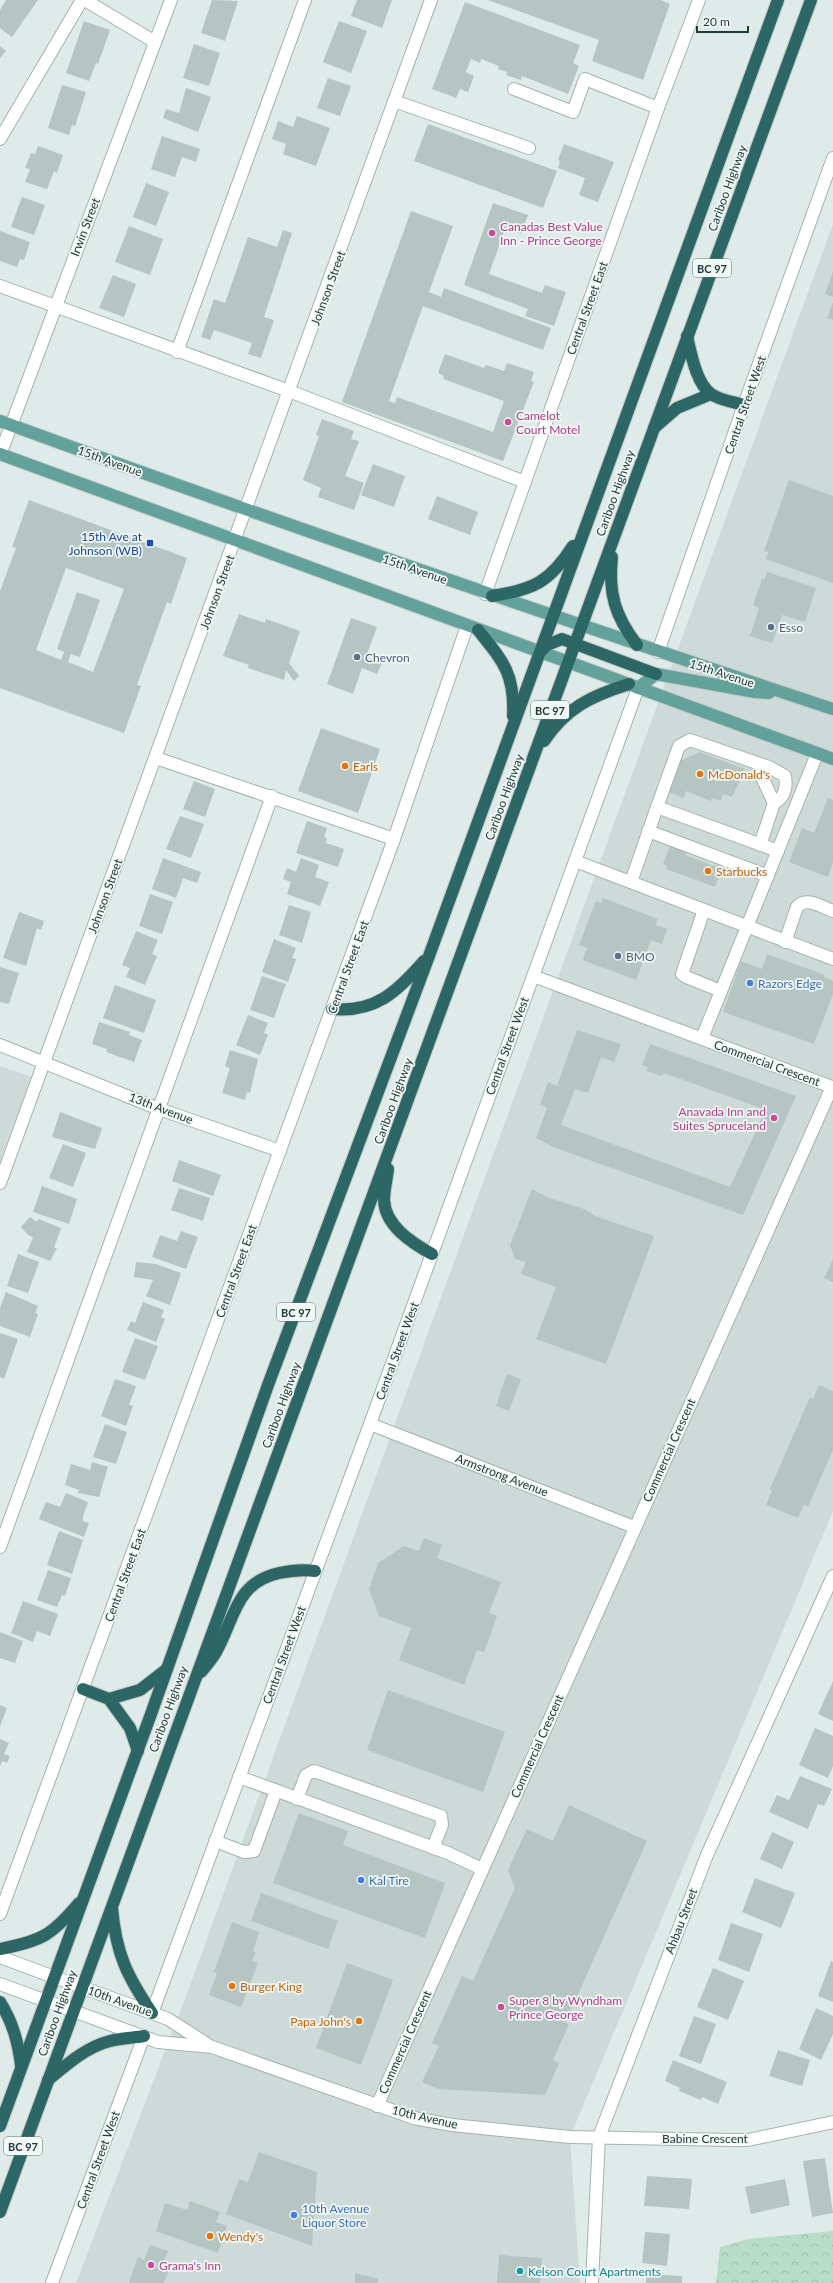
<svg xmlns="http://www.w3.org/2000/svg" width="833" height="2283" viewBox="0 0 833 2283" font-family="Lato,sans-serif">
  <style>
    .built { fill: #cedad7 }
    .park { fill: url(#park-crowns) }
    .building { fill: #b5c5c1; fill-rule: evenodd }
    .lines { fill: none; stroke-linecap: round; stroke-linejoin: round }
    .minor-casing { stroke: #a2b3b0; stroke-width: 14 }
    .major-casing { stroke: #c1c8c7; stroke-width: 14 }
    .highway-casing { stroke: #c1c8c7; stroke-width: 14 }
    .minor { stroke: #fff; stroke-width: 12 }
    .major { stroke: #63a19b; stroke-width: 12 }
    .highway { stroke: #2c6765; stroke-width: 12 }
    .hotel-dot { fill: #d1479c; stroke: #f0f7f5; stroke-width: 1.5 }
    .transit-dot { fill: #1a4fb4; stroke: #f0f7f5; stroke-width: 1.5 }
    .service-dot { fill: #5c6f8a; stroke: #f0f7f5; stroke-width: 1.5 }
    .food-dot { fill: #e8710a; stroke: #f0f7f5; stroke-width: 1.5 }
    .shop-dot { fill: #3f7fe0; stroke: #f0f7f5; stroke-width: 1.5 }
    .culture-dot { fill: #0f9aa8; stroke: #f0f7f5; stroke-width: 1.5 }
    .labels { text-anchor: middle; dominant-baseline: central; stroke-width: 3.5; stroke-linejoin: round; paint-order: stroke }
    .shield { fill: #f0f7f5; stroke: #5e7371; stroke-width: 1 }
    .shield-label { font-size: 11px; font-weight: bold; fill: #203b38 }
    .street-label { font-size: 12px; fill: #203b38; stroke: #f0f7f5 }
    .hotel-label { font-size: 12px; fill: #b23c85; stroke: #f0f7f5; text-anchor: start }
    .transit-label { font-size: 12px; fill: #164399; stroke: #f0f7f5; text-anchor: end }
    .service-label { font-size: 12px; fill: #4e5e75; stroke: #f0f7f5; text-anchor: start }
    .food-label { font-size: 12px; fill: #c56008; stroke: #f0f7f5; text-anchor: start }
    .shop-label { font-size: 12px; fill: #366cbe; stroke: #f0f7f5; text-anchor: start }
    .culture-label { font-size: 12px; fill: #0d838f; stroke: #f0f7f5; text-anchor: start }
  </style>
  <defs>
    <pattern id="park-crowns" width="20" height="18" patternUnits="userSpaceOnUse"><rect width="20" height="18" fill="#b8dcc8"/><path d="M2 6a3 3 0 1 1 6 0M12 15a3 3 0 1 1 6 0" fill="none" stroke="#9ebead"/></pattern>
  </defs>
  <rect width="100%" height="100%" fill="#dfebe8"/>
  <g class="built">
    <path d="M833 224V1511L570 2137 580 2283H76L186 1996Z"/>
    <path d="M0 1066 31 1077 0 1162Z"/>
  </g>
  <path class="park" d="M833 2231V2283H716L720 2247 748 2239Z"/>
  <g class="building">
    <path d="M6 0H38L12 37 0 28V10Z"/>
    <path d="M212 0 238 1 225 41 201 33Z"/>
    <path d="M357 0H392L382 28 351 16Z"/>
    <path d="M488 0H661L670 4 643 80 592 61 599 40Z"/>
    <path d="M465 2 580 45 573 63 579 66 568 94 522 76 521 80 506 75 507 72 498 69 499 66 481 59 480 63 471 59 466 72 474 76 468 92 460 89 456 98 432 89Z"/>
    <path d="M84 21 110 30 98 64 96 63 89 81 66 73Z"/>
    <path d="M339 21 367 31 351 73 323 62Z"/>
    <path d="M194 44 220 53 209 86 183 78Z"/>
    <path d="M0 46 6 51 0 58Z"/>
    <path d="M328 78 351 86 340 116 317 108Z"/>
    <path d="M62 85 86 92 75 126 72 125 69 135 48 128Z"/>
    <path d="M186 88 211 97 198 132 163 118 166 109 179 113Z"/>
    <path d="M297 116 330 128 316 166 283 154 286 144 272 139 278 121 293 127Z"/>
    <path d="M428 124 557 171 543 208 414 161Z"/>
    <path d="M162 136 200 149 196 162 182 157 175 177 151 169Z"/>
    <path d="M564 144 614 162 598 202 579 195 585 178 558 168 560 161 558 160Z"/>
    <path d="M38 146 63 155 57 173 54 171 47 189 25 182 30 169 25 168 31 153 35 154Z"/>
    <path d="M146 183 169 192 156 226 133 217Z"/>
    <path d="M22 197 45 205 34 235 11 227Z"/>
    <path d="M493 203 528 215 521 234 505 229 489 274 542 293 545 285 566 292 554 326 525 316 528 309 464 285Z"/>
    <path d="M411 211 453 226 429 292 441 297 444 288 551 328 543 350 423 306 389 401 395 403 397 397 493 432 504 401 443 379 444 376 438 373 445 354 484 368 486 365 504 371 507 363 534 372 531 381 534 382 503 461 342 402Z"/>
    <path d="M129 226 163 239 150 275 115 262Z"/>
    <path d="M283 230 292 233 264 317 274 320 261 358 248 354 252 343 214 330 210 340 201 337 214 299 225 303 248 237 277 247Z"/>
    <path d="M0 231 30 242 24 260 20 259 17 267 0 261Z"/>
    <path d="M833 271V297L825 294Z"/>
    <path d="M113 275 136 284 124 317 99 308Z"/>
    <path d="M833 302V320L827 318Z"/>
    <path d="M322 419 354 431 351 439 359 441 345 476 364 483 354 510 318 497 321 488 303 480 319 436 316 435Z"/>
    <path d="M373 464 405 476 394 507 361 495Z"/>
    <path d="M789 480 833 496V583L766 559 768 552 764 551Z"/>
    <path d="M437 496 478 512 470 535 428 519Z"/>
    <path d="M29 500 187 558 171 604 167 602 137 685 141 686 124 733 0 688V591L16 548 12 547ZM66 568 124 589 93 672 68 662 71 654 80 657 100 600 77 592 57 649 64 652 61 660 36 650Z"/>
    <path d="M767 572 816 588 805 622 782 615 772 643 750 636 759 608 753 605 762 579H765Z"/>
    <path d="M239 614 265 623 266 619 300 631 289 663 299 676 294 681 286 670 284 680 248 668 249 665 223 656Z"/>
    <path d="M351 618 377 627 366 657 382 663 377 674 362 668 353 694 327 684Z"/>
    <path d="M321 728 380 749 358 813 298 791Z"/>
    <path d="M700 752 745 769 732 797 723 794 721 801 713 798 711 801 686 791 684 798 668 792 680 761Z"/>
    <path d="M194 781 215 789 205 817 183 809Z"/>
    <path d="M828 798 833 800V862L828 877 789 862 802 828 814 833Z"/>
    <path d="M180 816 204 824 191 858 166 849Z"/>
    <path d="M307 821 327 828 324 837 327 838 326 843 344 849 338 867 296 853Z"/>
    <path d="M670 846 687 852 685 855 722 869 715 887 666 869 667 866 663 864Z"/>
    <path d="M163 858 201 872 197 883 183 878 176 898 152 889Z"/>
    <path d="M301 858 319 865 315 877 329 882 320 906 287 894 291 882 283 879 287 868 296 872Z"/>
    <path d="M150 894 173 902 162 934 139 926Z"/>
    <path d="M603 898 658 919 655 925 667 929 662 944 651 940 636 980 583 960 587 948 579 945 596 901 601 903Z"/>
    <path d="M289 905 311 912 302 943 279 935Z"/>
    <path d="M19 912 44 921 41 930 37 928 26 966 3 958Z"/>
    <path d="M136 931 158 940 152 954 157 956 145 985 126 977 130 968 122 965Z"/>
    <path d="M274 939 296 948 292 958 296 959 288 982 262 972Z"/>
    <path d="M767 954 825 975 824 977 833 981V994L814 1044 723 1012 741 961 762 969Z"/>
    <path d="M0 967 19 973 9 1004 0 1002Z"/>
    <path d="M262 976 286 984 274 1018 250 1010Z"/>
    <path d="M115 985 156 1000 144 1033 103 1018Z"/>
    <path d="M248 1015 268 1023 264 1033 268 1035 260 1055 236 1045Z"/>
    <path d="M99 1022 130 1032 129 1035 142 1040 134 1062 106 1052 107 1049 92 1044Z"/>
    <path d="M577 1030 621 1044 614 1062 601 1057 588 1093 575 1089 561 1125 730 1187 766 1110 664 1073 662 1076 646 1071 648 1067 642 1065 650 1044 796 1096 743 1215 553 1147 536 1138 547 1108 540 1105 548 1082 557 1086Z"/>
    <path d="M230 1050 258 1059 250 1093 247 1092 245 1100 222 1093 230 1068 225 1066Z"/>
    <path d="M60 1112 102 1128 95 1149 52 1137Z"/>
    <path d="M63 1144 86 1153 73 1187 49 1178Z"/>
    <path d="M179 1160 221 1175 213 1196 172 1181Z"/>
    <path d="M42 1186 77 1199 69 1224 33 1212Z"/>
    <path d="M179 1188 210 1198 203 1221 171 1210Z"/>
    <path d="M532 1189 547 1197 584 1209 595 1216 654 1236 606 1364 536 1339 556 1287 521 1274 526 1262 515 1259 510 1245Z"/>
    <path d="M30 1217 37 1222 38 1219 61 1228 54 1248H57L50 1261 27 1252 33 1237 28 1235 21 1227Z"/>
    <path d="M181 1231 198 1237 186 1269 152 1257 160 1235 177 1241Z"/>
    <path d="M18 1254 39 1262 28 1293 7 1286Z"/>
    <path d="M833 1259V1282L824 1278Z"/>
    <path d="M136 1262 156 1264 181 1273 170 1305 146 1296 153 1280 134 1277Z"/>
    <path d="M6 1292 38 1306 35 1313 38 1314 30 1337 0 1326V1308Z"/>
    <path d="M143 1302 164 1310 161 1317 165 1319 156 1342 127 1330 131 1321 135 1323Z"/>
    <path d="M0 1333 18 1339 4 1379 0 1377Z"/>
    <path d="M135 1338 158 1346 145 1380 122 1372Z"/>
    <path d="M507 1374 521 1379 509 1411 496 1406Z"/>
    <path d="M115 1379 136 1386 129 1405 133 1406 126 1426 101 1416Z"/>
    <path d="M819 1385 833 1391V1450L808 1507 804 1505 798 1518 766 1505 772 1490 770 1489 810 1397 813 1399Z"/>
    <path d="M105 1424 127 1432 116 1464 93 1457Z"/>
    <path d="M92 1462 108 1467 99 1497 78 1493 79 1490 65 1485 71 1464 90 1470Z"/>
    <path d="M66 1493 88 1502 83 1517V1521L89 1523 84 1537 39 1519 46 1502 60 1507Z"/>
    <path d="M59 1531 83 1540 72 1574 47 1565Z"/>
    <path d="M424 1538 442 1545 437 1558 501 1582 489 1613 497 1616 484 1652 477 1650 464 1685 399 1660 411 1628 379 1616 369 1589 378 1563 404 1546 419 1551Z"/>
    <path d="M48 1570 71 1578 65 1596 62 1595 57 1607 37 1600Z"/>
    <path d="M23 1601 58 1614 50 1636 37 1631 33 1642 11 1633Z"/>
    <path d="M0 1632 23 1641 15 1663 0 1658Z"/>
    <path d="M833 1681V1721L818 1714Z"/>
    <path d="M388 1690 505 1732 483 1792 367 1750Z"/>
    <path d="M0 1705 7 1708 0 1726Z"/>
    <path d="M815 1728 833 1736V1766L828 1778 799 1765Z"/>
    <path d="M0 1739 9 1743 4 1754 10 1756 7 1763 2 1761 0 1767Z"/>
    <path d="M800 1776 832 1789 824 1806 818 1804 808 1829 769 1812 777 1795 789 1800Z"/>
    <path d="M569 1805 647 1841 565 2023 569 2024 553 2060 559 2063 545 2095 439 2089 422 2082 439 2046 432 2043 462 1976 473 1981 515 1888 508 1870 527 1829 553 1841Z"/>
    <path d="M299 1813 348 1831 343 1845 445 1883 425 1938 273 1883Z"/>
    <path d="M772 1832 794 1842 782 1869 760 1859Z"/>
    <path d="M755 1878 795 1893 781 1928 742 1912Z"/>
    <path d="M261 1893 338 1921 328 1949 251 1921Z"/>
    <path d="M232 1922 259 1932 253 1951 256 1952 252 1961 258 1963 241 2007 209 1995 217 1973 214 1972Z"/>
    <path d="M731 1923 763 1934 749 1972 718 1960Z"/>
    <path d="M831 1961 833 1962V2002L818 1996Z"/>
    <path d="M347 1963 393 1980 361 2065 316 2048Z"/>
    <path d="M713 1968 744 1981 728 2020 697 2007Z"/>
    <path d="M816 2008 833 2016V2034L821 2060 799 2049Z"/>
    <path d="M694 2016 716 2024 701 2064 679 2056Z"/>
    <path d="M778 2050 810 2060 802 2086 769 2076Z"/>
    <path d="M673 2060 727 2082 718 2104 702 2097 701 2100 679 2091 680 2088 665 2081Z"/>
    <path d="M259 2152 317 2172 312 2246 226 2214 239 2179 248 2182Z"/>
    <path d="M825 2158 833 2213 812 2217 803 2161Z"/>
    <path d="M647 2176 692 2179 689 2209 644 2206Z"/>
    <path d="M785 2179 790 2205 751 2214 745 2187Z"/>
    <path d="M190 2201 220 2212 216 2222 227 2226 218 2253 156 2231 165 2203 187 2210Z"/>
    <path d="M645 2232 670 2234 667 2266 642 2263Z"/>
    <path d="M150 2245 168 2251 163 2264 170 2266 164 2283H129L138 2257 144 2260Z"/>
    <path d="M499 2255 542 2258 540 2283H497Z"/>
    <path d="M355 2273 378 2279V2283H355Z"/>
    <path d="M646 2274 682 2276V2283H646Z"/>
  </g>
  <g class="lines">
    <defs>
      <g id="minor">
        <path d="M85 0 155 42"/>
        <path d="M514 89 573 112 585 79 658 108"/>
        <path d="M394 101 529 148"/>
        <path d="M0 139 82 0"/>
        <path d="M0 286 289 391 525 482"/>
        <path d="M177 352 305 0"/>
        <path d="M0 455 171 0"/>
        <path d="M485 594 658 108 699 0"/>
        <path d="M658 652 744 405 833 158"/>
        <path d="M156 758 394 839"/>
        <path d="M760 765V773L774 803"/>
        <path d="M657 807 679 746 690 740 769 767 785 776C787 788 785 797 774 803L760 845"/>
        <path d="M648 831 768 876"/>
        <path d="M575 861 833 959"/>
        <path d="M631 882 657 807 778 851"/>
        <path d="M704 910 682 974 686 977 721 991"/>
        <path d="M785 942 797 907C806 896 822 907 833 911"/>
        <path d="M702 1038 817 754"/>
        <path d="M0 1045 159 1109 280 1151"/>
        <path d="M0 1183 431 0"/>
        <path d="M370 1424 634 1527"/>
        <path d="M0 1547 272 796"/>
        <path d="M239 1777 448 1853 482 1869"/>
        <path d="M297 1799 306 1775 314 1771 441 1816 442 1825 433 1848"/>
        <path d="M215 1841 244 1852 254 1851 276 1791"/>
        <path d="M0 1914 394 839 467 626"/>
        <path d="M0 1957 168 2019 210 2046"/>
        <path d="M0 1984 158 2042 212 2047 414 2118 452 2125 570 2137 734 2140H748L833 2122"/>
        <path d="M152 2013 370 1424 638 688"/>
        <path d="M377 2106 832 1087 533 976"/>
        <path d="M52 2283 144 2036"/>
        <path d="M592 2283 599 2137 707 1855 833 1576"/>
      </g>
      <g id="major">
        <path d="M0 421C276 522 554 617 833 709"/>
        <path d="M0 454 833 759"/>
        <path d="M638 688 656 674 755 692 769 693"/>
      </g>
      <g id="highway">
        <path d="M687 336C691 353 696 383 711 394 719 400 734 402 744 405"/>
        <path d="M654 428 677 408 711 394"/>
        <path d="M612 557C608 593 615 616 637 645"/>
        <path d="M492 596C533 590 550 582 573 546"/>
        <path d="M478 630C503 661 515 674 513 716"/>
        <path d="M541 651 547 645 562 639 656 674"/>
        <path d="M544 741C566 708 591 696 629 684"/>
        <path d="M332 1009C375 1013 397 992 424 961"/>
        <path d="M388 1169C387 1179 384 1190 384 1200 385 1226 412 1243 432 1254"/>
        <path d="M201 1672C206 1666 212 1659 216 1652 235 1618 235 1583 279 1573 293 1570 302 1569 315 1571"/>
        <path d="M83 1689 109 1699 130 1728 138 1751"/>
        <path d="M109 1699 140 1690 167 1669"/>
        <path d="M112 1908C116 1954 127 1976 152 2013"/>
        <path d="M0 1949C42 1941 52 1935 79 1903"/>
        <path d="M0 2002C13 2023 18 2042 21 2065"/>
        <path d="M48 2080C66 2065 86 2047 110 2041 121 2038 133 2038 144 2036"/>
        <path d="M0 2126 151 1714 268 1385 429 956 778 0"/>
        <path d="M0 2212 811 0"/>
      </g>
    </defs>
    <use href="#minor" class="minor-casing"/>
    <use href="#major" class="major-casing"/>
    <use href="#highway" class="highway-casing"/>
    <use href="#minor" class="minor"/>
    <use href="#major" class="major"/>
    <use href="#highway" class="highway"/>
  </g>
  <g class="hotel-dot">
    <circle cx="492" cy="233" r="4"/>
    <circle cx="508" cy="422" r="4"/>
    <circle cx="774" cy="1118" r="4"/>
    <circle cx="501" cy="2007" r="4"/>
    <circle cx="151" cy="2265" r="4"/>
  </g>
  <rect class="transit-dot" x="146" y="539" width="8" height="8" rx="2"/>
  <g class="service-dot">
    <circle cx="771" cy="627" r="4"/>
    <circle cx="357" cy="657" r="4"/>
    <circle cx="618" cy="956" r="4"/>
  </g>
  <g class="food-dot">
    <circle cx="345" cy="766" r="4"/>
    <circle cx="700" cy="774" r="4"/>
    <circle cx="708" cy="871" r="4"/>
    <circle cx="232" cy="1986" r="4"/>
    <circle cx="359" cy="2021" r="4"/>
    <circle cx="210" cy="2236" r="4"/>
  </g>
  <g class="shop-dot">
    <circle cx="750" cy="983" r="4"/>
    <circle cx="361" cy="1880" r="4"/>
    <circle cx="294" cy="2215" r="4"/>
  </g>
  <circle class="culture-dot" cx="520" cy="2271" r="4"/>
  <g class="labels">
    <g class="shield">
      <rect x="693" y="259" width="38" height="18" rx="3"/>
      <rect x="531" y="701" width="38" height="18" rx="3"/>
      <rect x="277" y="1303" width="38" height="18" rx="3"/>
      <rect x="4" y="2137" width="38" height="18" rx="3"/>
    </g>
    <g class="shield-label">
      <text x="712" y="268">BC 97</text>
      <text x="550" y="710">BC 97</text>
      <text x="296" y="1312">BC 97</text>
      <text x="23" y="2146">BC 97</text>
    </g>
    <g class="street-label">
      <text transform="translate(727 188) rotate(-70)">Cariboo Highway</text>
      <text transform="translate(85 227) rotate(-69)">Irwin Street</text>
      <text transform="translate(328 288) rotate(-70)">Johnson Street</text>
      <text transform="translate(587 308) rotate(-70)">Central Street East</text>
      <text transform="translate(745 405) rotate(-71)">Central Street West</text>
      <text transform="translate(110 461) rotate(20)">15th Avenue</text>
      <text transform="translate(615 493) rotate(-70)">Cariboo Highway</text>
      <text transform="translate(415 569) rotate(19)">15th Avenue</text>
      <text transform="translate(217 592) rotate(-70)">Johnson Street</text>
      <text transform="translate(722 673) rotate(18)">15th Avenue</text>
      <text transform="translate(504 797) rotate(-70)">Cariboo Highway</text>
      <text transform="translate(105 896) rotate(-70)">Johnson Street</text>
      <text transform="translate(348 967) rotate(-70)">Central Street East</text>
      <text transform="translate(507 1046) rotate(-70)">Central Street West</text>
      <text transform="translate(767 1063) rotate(20)">Commercial Crescent</text>
      <text transform="translate(393 1101) rotate(-70)">Cariboo Highway</text>
      <text transform="translate(161 1108) rotate(21)">13th Avenue</text>
      <text transform="translate(236 1271) rotate(-70)">Central Street East</text>
      <text transform="translate(397 1351) rotate(-70)">Central Street West</text>
      <text transform="translate(281 1405) rotate(-70)">Cariboo Highway</text>
      <text transform="translate(669 1450) rotate(-66)">Commercial Crescent</text>
      <text transform="translate(502 1475) rotate(21)">Armstrong Avenue</text>
      <text transform="translate(125 1575) rotate(-70)">Central Street East</text>
      <text transform="translate(284 1655) rotate(-70)">Central Street West</text>
      <text transform="translate(168 1709) rotate(-70)">Cariboo Highway</text>
      <text transform="translate(537 1746) rotate(-66)">Commercial Crescent</text>
      <text transform="translate(681 1921) rotate(-69)">Ahbau Street</text>
      <text transform="translate(120 2001) rotate(20)">10th Avenue</text>
      <text transform="translate(57 2013) rotate(-70)">Cariboo Highway</text>
      <text transform="translate(405 2042) rotate(-66)">Commercial Crescent</text>
      <text transform="translate(425 2117) rotate(13)">10th Avenue</text>
      <text x="705" y="2138">Babine Crescent</text>
      <text transform="translate(98 2160) rotate(-70)">Central Street West</text>
    </g>
    <g class="hotel-label">
      <text x="500" y="226">Canadas Best Value<tspan x="500" dy="14">Inn - Prince George</tspan></text>
      <text x="516" y="415">Camelot<tspan x="516" dy="14">Court Motel</tspan></text>
      <text x="766" y="1111" text-anchor="end">Anavada Inn and<tspan x="766" dy="14">Suites Spruceland</tspan></text>
      <text x="509" y="2000">Super 8 by Wyndham<tspan x="509" dy="14">Prince George</tspan></text>
      <text x="159" y="2265">Grama's Inn</text>
    </g>
    <g class="transit-label">
      <text x="142" y="536">15th Ave at<tspan x="142" dy="14">Johnson (WB)</tspan></text>
    </g>
    <g class="service-label">
      <text x="779" y="627">Esso</text>
      <text x="365" y="657">Chevron</text>
      <text x="626" y="956">BMO</text>
    </g>
    <g class="food-label">
      <text x="353" y="766">Earls</text>
      <text x="708" y="774">McDonald's</text>
      <text x="716" y="871">Starbucks</text>
      <text x="240" y="1986">Burger King</text>
      <text x="351" y="2021" text-anchor="end">Papa John's</text>
      <text x="218" y="2236">Wendy's</text>
    </g>
    <g class="shop-label">
      <text x="758" y="983">Razors Edge</text>
      <text x="369" y="1880">Kal Tire</text>
      <text x="302" y="2208">10th Avenue<tspan x="302" dy="14">Liquor Store</tspan></text>
    </g>
    <g class="culture-label">
      <text x="528" y="2271">Kelson Court Apartments</text>
    </g>
  </g>
  <path d="M697 26v6h51v-6" fill="none" stroke="#203b38" stroke-width="2"/>
  <text x="703" y="26" font-size="12" fill="#203b38" stroke="#f0f7f5" stroke-width="3" paint-order="stroke">20 m</text>
</svg>
